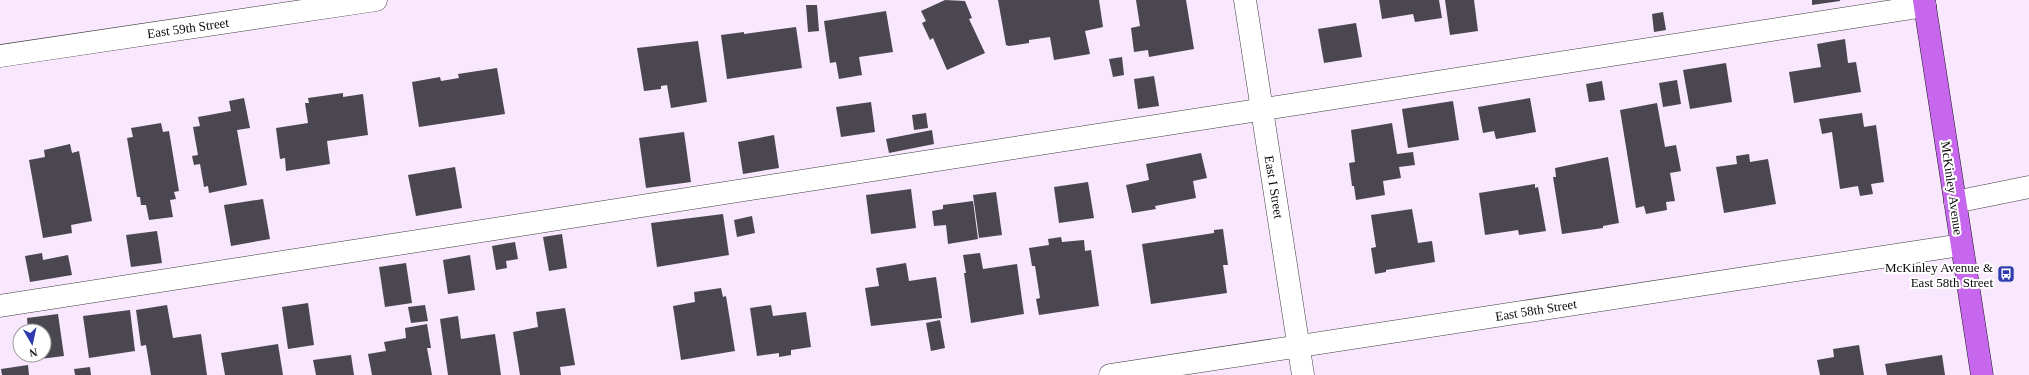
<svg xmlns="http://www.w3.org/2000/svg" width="2029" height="375" viewBox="0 0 2029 375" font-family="'Times New Roman',serif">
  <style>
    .building { fill: #4a4751 }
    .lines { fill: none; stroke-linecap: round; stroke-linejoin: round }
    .minor-casing { stroke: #3c3c3c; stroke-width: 23 }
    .major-casing { stroke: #1a1a1a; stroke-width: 23 }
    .minor { stroke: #fff; stroke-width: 22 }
    .major { stroke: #c767ee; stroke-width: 22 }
    .labels { text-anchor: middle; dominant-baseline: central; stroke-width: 4; stroke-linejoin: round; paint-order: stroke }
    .street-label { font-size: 13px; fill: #090909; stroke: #fff }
    .poi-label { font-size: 13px; fill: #090909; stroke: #fff; text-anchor: end }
  </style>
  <rect width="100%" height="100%" fill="#f8e7fd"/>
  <g class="building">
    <path d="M945 0 965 1 972 18 969 19 985 53 947 70 933 38 930 40 922 23 926 21 921 11Z"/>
    <path d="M998 0H1099L1103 27 1085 31 1090 54 1054 60 1050 37 1029 40V43L1009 46 1006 45Z"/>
    <path d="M1136 0H1186L1194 49 1149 57 1148 50 1134 52 1131 28 1140 26Z"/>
    <path d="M1379 0H1439L1442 18 1415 22 1413 14 1382 19Z"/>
    <path d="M1445 0H1474L1478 31 1450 35Z"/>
    <path d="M1812 0H1840V1L1812 5Z"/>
    <path d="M806 5H817L819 31 808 32Z"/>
    <path d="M886 11 893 52 859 57 862 75 839 79 836 62 830 63 824 21Z"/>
    <path d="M1663 12 1666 30 1654 32 1652 14Z"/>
    <path d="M1356 23 1362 57 1324 63 1318 29Z"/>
    <path d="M796 27 802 68 727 79 721 35 744 32V34Z"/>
    <path d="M1845 39 1848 63 1856 62 1861 92 1794 103 1789 72 1821 67 1817 44Z"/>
    <path d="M698 41 707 102 671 108 667 85 661 86V89L644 91 637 48Z"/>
    <path d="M1122 57 1124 75 1113 77 1109 59Z"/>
    <path d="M1726 63 1732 102 1690 109 1683 70Z"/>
    <path d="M497 68 505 114 419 127 412 82 440 77 441 81 459 78 458 74Z"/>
    <path d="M1154 76 1159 106 1138 109 1134 79Z"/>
    <path d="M1677 80 1681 104 1663 107 1659 83Z"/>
    <path d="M1602 81 1605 100 1589 102 1586 84Z"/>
    <path d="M343 93V97L363 94 368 135 327 141 330 164 286 171 285 158 280 159 276 128 308 123 305 103H309L308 98Z"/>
    <path d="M244 98 250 128 237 130 247 185 209 193 208 186 204 187 200 164 194 165 192 156 198 155 193 127 200 126 198 117 231 111 229 101Z"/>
    <path d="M1530 98 1536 132 1496 139 1494 131 1483 133 1478 107Z"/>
    <path d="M1453 101 1459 140 1408 148 1402 109Z"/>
    <path d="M871 102 875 132 841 137 836 107Z"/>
    <path d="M1657 103 1665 147 1676 145 1681 171 1670 173 1675 201 1666 202 1667 210 1646 214 1644 206 1636 208 1620 110Z"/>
    <path d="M926 113 928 128 914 130 912 115Z"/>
    <path d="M1862 113 1864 127 1876 125 1884 182 1871 184 1873 194 1860 196 1858 186 1840 189 1832 132 1822 134 1819 119Z"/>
    <path d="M161 123 163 132 169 131 179 191 174 192 176 199 170 200 173 217 149 220 146 205H141L140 197H137L127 138 133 137 131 128Z"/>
    <path d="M1392 123 1397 154 1413 152 1415 165 1399 167 1401 178 1383 181 1385 195 1356 200 1354 186H1352L1349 163 1355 162 1351 130Z"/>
    <path d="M932 130 934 144 889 153 886 139Z"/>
    <path d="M684 132 691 182 646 188 639 138Z"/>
    <path d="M774 135 779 168 743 174 738 142Z"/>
    <path d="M70 144 72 153 79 151 92 221 71 225 72 233 43 238 29 160 45 157 44 150Z"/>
    <path d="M1201 153 1207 178 1193 181 1196 198 1155 206 1156 209 1132 213 1126 185 1149 180 1146 164Z"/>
    <path d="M1749 154 1750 162 1768 159 1776 204 1724 213 1716 167 1737 164 1736 156Z"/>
    <path d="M1608 157 1619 223 1603 226V228L1562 234 1553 177H1556L1555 168Z"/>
    <path d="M455 167 462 208 416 216 408 175Z"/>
    <path d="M1088 182 1094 218 1059 223 1054 187Z"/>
    <path d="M1535 184V188L1538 187 1546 231 1519 235 1518 230 1485 235 1479 193Z"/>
    <path d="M911 189 916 228 871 234 866 195Z"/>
    <path d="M996 192 1002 235 979 238 973 195Z"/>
    <path d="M263 199 270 239 231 246 224 205Z"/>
    <path d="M973 201 978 239 948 244 946 225 934 226 932 211 943 209V205Z"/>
    <path d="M1412 209 1418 243 1432 241 1435 262 1386 270V272L1375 274 1371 248 1376 247 1371 215Z"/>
    <path d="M723 214 729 255 657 267 651 223Z"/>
    <path d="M752 216 755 233 737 237 734 220Z"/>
    <path d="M1223 229 1228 265H1223L1227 293 1151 304 1142 244 1214 233V230Z"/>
    <path d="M157 231 162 263 131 267 126 235Z"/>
    <path d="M562 234 567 268 549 271 543 237Z"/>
    <path d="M1061 237 1062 242 1084 240 1085 251 1091 250 1099 306 1039 315 1036 299 1040 298 1035 266H1032L1029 248 1049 245 1048 239Z"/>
    <path d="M515 242 518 259 506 261 507 268 496 270 492 246Z"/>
    <path d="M42 253 43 260 68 255 72 275 30 282 25 256Z"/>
    <path d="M980 253 983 269 1017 264 1024 314 971 323 964 273H966L963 255Z"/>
    <path d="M470 255 475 290 448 294 443 260Z"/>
    <path d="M406 263 412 303 385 307 379 267Z"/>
    <path d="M906 263 909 281 936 277 942 318 871 326 865 288 879 286 876 268Z"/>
    <path d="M721 288 723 297 726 296 735 351 681 360 673 306 695 302 694 292Z"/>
    <path d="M308 303 314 345 288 349 282 307Z"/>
    <path d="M167 305 173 338 201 334 207 375H151L146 345 141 346 136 310Z"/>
    <path d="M425 305 428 321 411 323 408 307Z"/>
    <path d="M771 305 773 316 806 312 811 347 791 350V355L779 357V353L757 356 750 308Z"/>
    <path d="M565 308 575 365 560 367 561 375H520L513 332 538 327 536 312Z"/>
    <path d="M130 310 135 351 89 358 83 316Z"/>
    <path d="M58 314 64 356 32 360V355H44V331H28L27 318Z"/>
    <path d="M458 316 461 339 495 334 501 375H448L440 319Z"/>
    <path d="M940 320 945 348 931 351 926 323Z"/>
    <path d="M427 324 431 348H427L432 375H372L368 354 386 351 384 342 406 338 405 328Z"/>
    <path d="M278 344 283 375H225L221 353Z"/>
    <path d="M1859 345 1864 375H1820L1817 360 1834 357 1833 349Z"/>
    <path d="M351 355 354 375H316L313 360Z"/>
    <path d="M1942 355 1945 375H1887L1885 364Z"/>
    <path d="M28 365 29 375H2L1 369Z"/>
    <path d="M90 367 91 375H75L74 369Z"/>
  </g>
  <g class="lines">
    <defs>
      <g id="minor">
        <path d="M1245 0 1303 375"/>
        <path d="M0 56 376 0"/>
        <path d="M1955 202 2029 187"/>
        <path d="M0 306 1925 6"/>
        <path d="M1110 375 1961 245"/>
      </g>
      <path id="major" d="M1924 0 1982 375"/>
    </defs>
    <use href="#minor" class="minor-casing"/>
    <use href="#major" class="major-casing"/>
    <use href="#minor" class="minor"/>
    <use href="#major" class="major"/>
  </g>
  <defs>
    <symbol id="bus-square" viewBox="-11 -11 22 22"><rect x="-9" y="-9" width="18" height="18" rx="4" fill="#2e3aad" stroke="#fff"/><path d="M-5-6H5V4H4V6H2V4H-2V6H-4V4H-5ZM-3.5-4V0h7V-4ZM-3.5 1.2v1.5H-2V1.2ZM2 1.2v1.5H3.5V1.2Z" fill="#fff"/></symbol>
  </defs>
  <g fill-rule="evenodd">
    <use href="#bus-square" x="1996" y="264" width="20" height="20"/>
  </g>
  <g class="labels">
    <g class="street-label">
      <text transform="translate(188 28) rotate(-8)">East 59th Street</text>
      <text transform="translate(1274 187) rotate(81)">East I Street</text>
      <text transform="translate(1952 188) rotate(82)">McKinley Avenue</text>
      <text transform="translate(1536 310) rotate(-9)">East 58th Street</text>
    </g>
    <g class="poi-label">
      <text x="1993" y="267">McKinley Avenue &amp;<tspan x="1993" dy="15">East 58th Street</tspan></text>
    </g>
  </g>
  <g transform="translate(32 343) rotate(171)"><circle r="19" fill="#ffffff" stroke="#9d9d9d"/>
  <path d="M0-3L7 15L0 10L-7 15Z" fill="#2e3aad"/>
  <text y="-6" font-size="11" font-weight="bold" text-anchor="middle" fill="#090909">N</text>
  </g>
</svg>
